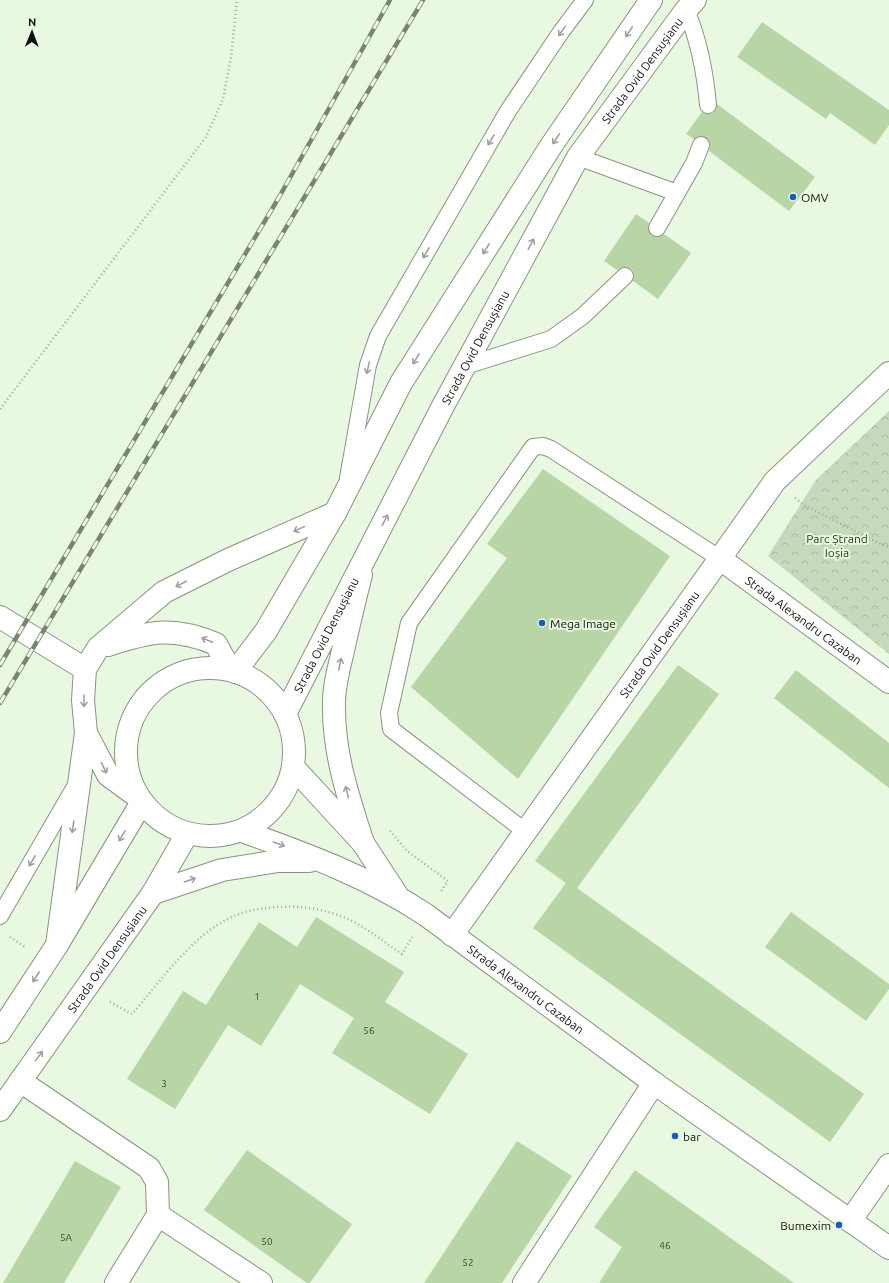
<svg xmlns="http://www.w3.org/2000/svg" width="889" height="1283" viewBox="0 0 889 1283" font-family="Ubuntu,sans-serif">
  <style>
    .park { fill: url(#park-crowns) }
    .building { fill: #b8d5a6 }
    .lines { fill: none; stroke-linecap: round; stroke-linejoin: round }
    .service-casing { stroke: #87957f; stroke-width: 18 }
    .minor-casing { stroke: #87957f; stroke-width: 24 }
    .tertiary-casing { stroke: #87957f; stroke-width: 24 }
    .secondary-casing { stroke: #87957f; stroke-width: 24 }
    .primary-casing { stroke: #87957f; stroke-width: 24 }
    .path { stroke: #9faa98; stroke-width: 2.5; stroke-dasharray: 1 3; stroke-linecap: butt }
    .service { stroke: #fff; stroke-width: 16 }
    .minor { stroke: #fff; stroke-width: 22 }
    .tertiary { stroke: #fff; stroke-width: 22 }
    .secondary { stroke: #fff; stroke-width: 22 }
    .primary { stroke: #fff; stroke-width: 22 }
    .rail-casing { stroke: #7a8374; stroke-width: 4.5 }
    .rail { stroke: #e9f8e0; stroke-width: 3; stroke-dasharray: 9; stroke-linecap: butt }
    .oneway { stroke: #9fa19d }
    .poi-dot { fill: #155cc7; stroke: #e9f8e0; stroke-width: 1.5 }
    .labels { text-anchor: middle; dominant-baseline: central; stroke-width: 4; stroke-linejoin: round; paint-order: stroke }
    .number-label { font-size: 10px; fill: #384432 }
    .street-label { font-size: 12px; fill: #0e130b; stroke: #e9f8e0 }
    .poi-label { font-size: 12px; fill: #0e130b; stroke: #e9f8e0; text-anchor: start }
    .park-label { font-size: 12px; fill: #1f3908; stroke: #e9f8e0 }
  </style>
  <defs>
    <pattern id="park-crowns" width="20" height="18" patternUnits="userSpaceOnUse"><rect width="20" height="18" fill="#c6dabb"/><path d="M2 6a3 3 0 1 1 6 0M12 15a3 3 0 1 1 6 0" fill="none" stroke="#a9ba9f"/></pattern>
  </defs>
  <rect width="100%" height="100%" fill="#e9f8e0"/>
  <path class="park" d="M889 411V654L768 556 816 480Z"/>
  <g class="building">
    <path d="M762 22 889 110V125L875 145 830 113 826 119 737 57Z"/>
    <path d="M717 104 815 177 789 211 709 151 710 144 708 139 700 136 694 139 686 134 702 112 709 114 713 113Z"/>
    <path d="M636 214 649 223 648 228 652 236 657 237 664 234 691 253 658 299 633 281 634 274 632 269 623 267 617 270 604 261Z"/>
    <path d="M543 469 670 556 518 779 411 687 507 558 487 544Z"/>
    <path d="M678 665 719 694 577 888 864 1094 830 1142 533 928 566 883 535 861Z"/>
    <path d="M796 670 889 743V788L774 698Z"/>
    <path d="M791 912 889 984V989L866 1021 765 947Z"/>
    <path d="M316 917 404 972 385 1002 468 1054 430 1114 332 1053 354 1018 300 984 261 1046 228 1025 175 1109 127 1079 183 991 206 1005 259 922 297 947Z"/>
    <path d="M517 1141 572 1176 502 1283H424Z"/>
    <path d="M247 1150 352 1224 310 1283H307L204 1210Z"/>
    <path d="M75 1161 121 1187 64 1283H3Z"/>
    <path d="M635 1170 794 1283H599L622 1247 594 1227Z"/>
  </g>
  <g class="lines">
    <defs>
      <g id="service">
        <path d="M686 10C699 40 705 71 708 105"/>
        <path d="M578 157 677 193"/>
        <path d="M657 228 694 163 701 145"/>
        <path d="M465 366 551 339 583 316 625 276"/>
        <path d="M348 478 368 365 378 336 508 111 561 32 585 0"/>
        <path d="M526 832 391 729 389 713 409 623 533 447 543 446 551 449 719 558"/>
        <path d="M0 916 76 785"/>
      </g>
      <g id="minor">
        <path id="s1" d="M719 558 889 682"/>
        <path id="s2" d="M452 935 775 481 889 373"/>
        <path d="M20 1081 149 1168 157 1182 158 1215 116 1283"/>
        <path d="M158 1215 261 1283"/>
        <path d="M850 1221 889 1165"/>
        <path d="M524 1283 654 1083"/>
      </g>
      <g id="tertiary">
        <path d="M361 575C354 602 348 628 342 655 338 671 334 687 334 703 333 752 348 797 363 843"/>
        <path d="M294 768 363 843 397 895"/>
        <path id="s3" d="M242 831C306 854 369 877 426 915L654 1083 889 1248"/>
        <path d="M153 893 222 870 278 861H309"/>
      </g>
      <g id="secondary">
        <path d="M0 617 85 669"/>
        <path d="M108 645C150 631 174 626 216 644L230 670"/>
        <path d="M138 797 108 775 86 733 83 700 85 669 98 648 164 592 228 560 335 513"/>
        <path d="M57 945 86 733"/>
      </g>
      <g id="primary">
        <circle cx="210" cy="752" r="84"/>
        <path d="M235 672 266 631 335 513 401 383 551 146 651 0"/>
        <path id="s4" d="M285 714 443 406 578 157 686 10 695 0"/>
        <path d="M0 1032 57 945 142 802"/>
        <path id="s5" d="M0 1110 153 893 187 834"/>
      </g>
    </defs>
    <use href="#service" class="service-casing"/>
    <use href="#minor" class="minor-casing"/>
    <use href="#tertiary" class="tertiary-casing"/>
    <use href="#secondary" class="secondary-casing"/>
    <use href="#primary" class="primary-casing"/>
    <g class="path">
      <path d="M0 409 206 137 223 99 231 57 237 0"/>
      <path d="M795 498 804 505 889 548"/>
      <path d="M390 831 407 851 448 881 440 893"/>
      <path d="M10 937 25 947"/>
      <path d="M110 1002 132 1014C159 983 193 934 232 917 247 910 263 908 279 907 306 905 333 911 356 923 372 932 387 944 402 954L412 937"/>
    </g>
    <use href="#service" class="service"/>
    <use href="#minor" class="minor"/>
    <use href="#tertiary" class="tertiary"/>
    <use href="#secondary" class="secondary"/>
    <use href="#primary" class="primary"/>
    <defs>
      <g id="rail">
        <path d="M0 665 278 199 390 0"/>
        <path d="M0 703 423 0"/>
      </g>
    </defs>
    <use href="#rail" class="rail-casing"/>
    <use href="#rail" class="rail"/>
  </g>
  <defs><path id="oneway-shaft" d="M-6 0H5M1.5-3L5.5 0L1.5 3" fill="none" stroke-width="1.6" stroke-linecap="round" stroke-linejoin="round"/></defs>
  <g class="oneway">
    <use href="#oneway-shaft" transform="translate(562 31) rotate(126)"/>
    <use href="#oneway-shaft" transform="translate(629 32) rotate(124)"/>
    <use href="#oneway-shaft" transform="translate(556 139) rotate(124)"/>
    <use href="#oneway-shaft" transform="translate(491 140) rotate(121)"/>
    <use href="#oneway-shaft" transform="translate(531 244) rotate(-62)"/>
    <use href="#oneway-shaft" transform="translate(486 249) rotate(122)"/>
    <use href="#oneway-shaft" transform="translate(426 253) rotate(121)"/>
    <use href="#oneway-shaft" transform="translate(416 359) rotate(122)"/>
    <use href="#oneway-shaft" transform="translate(368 368) rotate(103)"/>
    <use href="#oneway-shaft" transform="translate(385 520) rotate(-62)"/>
    <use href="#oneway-shaft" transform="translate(299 529) rotate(155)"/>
    <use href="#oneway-shaft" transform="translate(181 584) rotate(153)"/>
    <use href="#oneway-shaft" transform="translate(207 640) rotate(-158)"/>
    <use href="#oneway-shaft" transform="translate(340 664) rotate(-78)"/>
    <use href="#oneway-shaft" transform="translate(84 701) rotate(89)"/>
    <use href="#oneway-shaft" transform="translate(104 768) rotate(63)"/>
    <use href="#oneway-shaft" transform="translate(347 792) rotate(-104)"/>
    <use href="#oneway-shaft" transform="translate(73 827) rotate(98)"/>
    <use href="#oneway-shaft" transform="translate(122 836) rotate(121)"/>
    <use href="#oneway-shaft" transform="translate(279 844) rotate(20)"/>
    <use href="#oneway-shaft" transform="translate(32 861) rotate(120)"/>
    <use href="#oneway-shaft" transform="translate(190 880) rotate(-19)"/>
    <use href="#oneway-shaft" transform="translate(36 977) rotate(123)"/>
    <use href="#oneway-shaft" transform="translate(39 1056) rotate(-54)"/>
  </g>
  <g class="poi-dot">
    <circle cx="793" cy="197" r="4"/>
    <circle cx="542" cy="623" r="4"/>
    <circle cx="675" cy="1136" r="4"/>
    <circle cx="839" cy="1225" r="4"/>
  </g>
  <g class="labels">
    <g class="number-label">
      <text x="257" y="996">1</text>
      <text x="369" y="1030">56</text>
      <text x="164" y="1083">3</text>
      <text x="66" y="1237">5A</text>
      <text x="267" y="1241">50</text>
      <text x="665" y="1245">46</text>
      <text x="468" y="1262">52</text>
    </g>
    <g class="street-label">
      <text stroke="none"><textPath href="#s4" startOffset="737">Strada Ovid Densușianu</textPath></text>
      <text stroke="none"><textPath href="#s4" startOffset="413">Strada Ovid Densușianu</textPath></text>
      <text stroke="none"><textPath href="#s1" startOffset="105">Strada Alexandru Cazaban</textPath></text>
      <text stroke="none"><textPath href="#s4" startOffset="89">Strada Ovid Densușianu</textPath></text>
      <text stroke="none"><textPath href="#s2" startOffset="357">Strada Ovid Densușianu</textPath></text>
      <text stroke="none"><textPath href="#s5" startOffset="185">Strada Ovid Densușianu</textPath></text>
      <text stroke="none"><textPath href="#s3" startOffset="327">Strada Alexandru Cazaban</textPath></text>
    </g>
    <g class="poi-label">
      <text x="801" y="197">OMV</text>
      <text x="550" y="623">Mega Image</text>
      <text x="683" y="1136">bar</text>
      <text x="831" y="1225" text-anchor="end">Bumexim</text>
    </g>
    <g class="park-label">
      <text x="837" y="538">Parc Ștrand<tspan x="837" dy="14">Ioșia</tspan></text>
    </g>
  </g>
  <g transform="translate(32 32) rotate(1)" stroke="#e9f8e0" stroke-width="3" paint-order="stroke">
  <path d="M0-3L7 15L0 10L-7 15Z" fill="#0e130b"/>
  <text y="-6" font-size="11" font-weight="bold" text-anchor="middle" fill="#0e130b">N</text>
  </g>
</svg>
